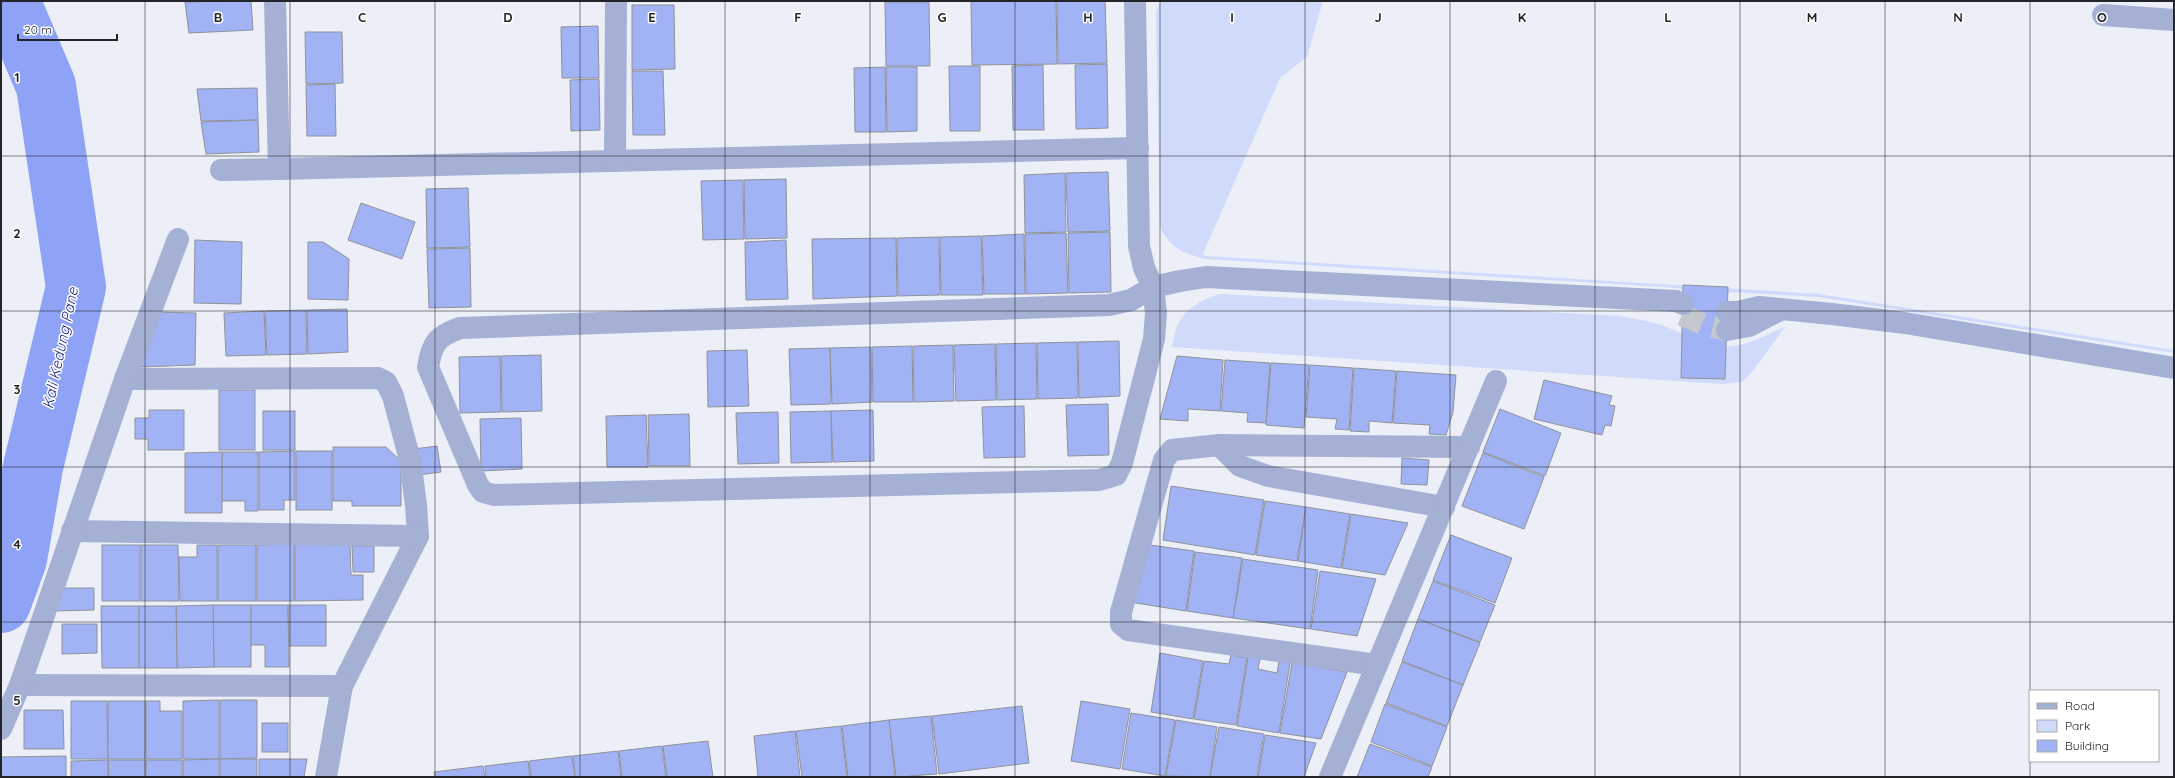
<svg xmlns="http://www.w3.org/2000/svg" width="2175" height="778" viewBox="0 0 2175 778" font-family="Quicksand,sans-serif">
  <style>
    .green { fill: #d0dbfc }
    .lines { fill: none; stroke-linecap: round; stroke-linejoin: round }
    .river { stroke: #8ea3f5; stroke-width: 60 }
    .building { fill: #a1b3f5; stroke: #909299 }
    .street-tunnel { stroke: #c4c7ce; stroke-width: 22; stroke-dasharray: 22 11; stroke-linecap: butt }
    .street { stroke: #a5b0d5; stroke-width: 22 }
    .grid { fill: none; stroke: #242528; stroke-width: 1; stroke-opacity: 0.55 }
    .labels { text-anchor: middle; dominant-baseline: central; stroke-width: 3; stroke-linejoin: round; paint-order: stroke }
    .water-label { font-size: 15px; font-style: italic; fill: #212682; stroke: #fff }
    .grid-label { font-size: 13px; text-anchor: middle; font-weight: bold; fill: #242528; stroke: #fff; stroke-width: 3; stroke-linejoin: round; paint-order: stroke }
  </style>
  <rect width="100%" height="100%" fill="#eceff7"/>
  <g class="green">
    <path d="M1160 1H1323L1307 57 1280 78 1203 254 1206 256 1819 294 2174 350V353L1818 297 1732 292 1717 296 1688 293 1679 288 1205 259C1183 253 1170 248 1160 227L1156 12Z"/>
    <path d="M1221 294 1619 316C1635 319 1652 321 1667 327 1691 337 1705 351 1733 346 1752 344 1767 334 1785 327L1752 372 1742 382 1723 384 1172 347C1174 339 1175 329 1179 322 1188 307 1204 298 1221 294Z"/>
  </g>
  <g class="lines">
    <path class="river" d="M1 603 17 559 33 467 76 287 46 86 10 1"/>
  </g>
  <g class="building">
    <path d="M251 1 253 30 189 33 185 2Z"/>
    <path d="M971 1H1056L1057 64 972 65Z"/>
    <path d="M1057 1H1105L1107 63 1058 64Z"/>
    <path d="M885 2H929L930 66H886Z"/>
    <path d="M632 5H674L675 69 632 70Z"/>
    <path d="M598 26 599 78H562L561 27Z"/>
    <path d="M305 32H342L343 83 306 84Z"/>
    <path d="M1107 64 1108 128 1076 129 1075 65Z"/>
    <path d="M1043 65 1044 130H1013L1012 66Z"/>
    <path d="M949 66H980V131H950Z"/>
    <path d="M885 67 886 132H855L854 68Z"/>
    <path d="M886 67H917V131L887 132Z"/>
    <path d="M632 71H663L665 135H633Z"/>
    <path d="M599 79 600 130 571 131 570 80Z"/>
    <path d="M335 84 336 136H307L306 85Z"/>
    <path d="M257 88 258 120 201 121 197 89Z"/>
    <path d="M258 120 259 152 206 154 201 122Z"/>
    <path d="M1108 172 1110 231 1068 232 1066 173Z"/>
    <path d="M1065 173 1066 232 1025 233 1024 175Z"/>
    <path d="M786 179 787 238 745 239 744 180Z"/>
    <path d="M743 180 744 239 703 240 701 181Z"/>
    <path d="M468 188 470 247 427 248 426 189Z"/>
    <path d="M361 203 415 222 402 259 348 240Z"/>
    <path d="M1110 232 1111 292 1069 293 1068 233Z"/>
    <path d="M1066 233 1068 293 1026 294 1025 234Z"/>
    <path d="M1024 234 1025 294H984L982 236Z"/>
    <path d="M981 236 983 295H941L940 237Z"/>
    <path d="M939 237 940 295 898 296 897 238Z"/>
    <path d="M896 238 897 296 813 299 812 239Z"/>
    <path d="M195 240 242 242 241 304 194 303Z"/>
    <path d="M786 240 788 299 746 300 745 242Z"/>
    <path d="M308 242H323L349 259 348 300 308 299Z"/>
    <path d="M470 248 471 307 429 308 427 249Z"/>
    <path d="M1683 285 1728 287 1725 379 1681 378Z"/>
    <path d="M347 309 348 352 308 354 307 310Z"/>
    <path d="M306 310 307 354 267 355 265 311Z"/>
    <path d="M264 311 266 355 226 356 224 313Z"/>
    <path d="M156 312 196 313 195 365 141 367Z"/>
    <path d="M1119 341 1120 396 1079 398 1078 342Z"/>
    <path d="M1077 342 1078 398 1038 399 1037 343Z"/>
    <path d="M1036 343 1037 399 997 400 996 344Z"/>
    <path d="M995 344 996 400 956 401 954 345Z"/>
    <path d="M953 345 954 401 914 402 913 346Z"/>
    <path d="M912 346 913 402H873L872 347Z"/>
    <path d="M871 347 872 402 832 404 830 348Z"/>
    <path d="M830 348 831 404 791 405 789 349Z"/>
    <path d="M747 350 749 406 708 407 707 351Z"/>
    <path d="M541 355 542 411 502 412 501 356Z"/>
    <path d="M500 356 501 412 460 413 459 357Z"/>
    <path d="M1177 356 1223 360 1220 411 1188 409V421L1160 419Z"/>
    <path d="M1225 360 1270 363 1266 423 1247 422 1248 413 1221 411Z"/>
    <path d="M1271 363 1309 365 1304 428 1266 425Z"/>
    <path d="M1310 365 1353 368 1349 430 1335 429 1337 419 1306 417Z"/>
    <path d="M1354 368 1396 371 1392 423 1369 421V432L1350 431Z"/>
    <path d="M1397 371 1456 375 1453 412 1446 435 1429 434 1430 425 1393 423Z"/>
    <path d="M1544 380 1612 396 1609 405 1615 406 1611 426 1605 425 1602 435 1534 419Z"/>
    <rect x="219" y="390" width="36" height="60"/>
    <path d="M1108 404 1109 455 1068 456 1066 405Z"/>
    <path d="M1024 406 1025 457 984 458 982 407Z"/>
    <path d="M1500 409 1561 433 1545 476 1483 452Z"/>
    <path d="M149 410H184V450H148V439H135V418H149Z"/>
    <path d="M873 410 874 461 833 462 831 411Z"/>
    <rect x="263" y="411" width="32" height="39"/>
    <path d="M831 411 832 462 791 463 790 412Z"/>
    <path d="M778 412 779 463 738 464 736 413Z"/>
    <path d="M689 414 690 466H649L648 415Z"/>
    <path d="M646 415 648 467H607L606 416Z"/>
    <path d="M521 418 522 469 481 471 480 419Z"/>
    <path d="M437 446 441 472 418 475 414 449Z"/>
    <path d="M333 447H386L401 461V506H352V501H333Z"/>
    <path d="M295 451V500H284V510H259V452Z"/>
    <rect x="296" y="451" width="36" height="59"/>
    <path d="M222 452H258V511H245V501H222Z"/>
    <path d="M222 452V513H185V453Z"/>
    <path d="M1483 453 1544 477 1524 529 1462 506Z"/>
    <path d="M1402 458 1429 460 1427 485 1401 484Z"/>
    <path d="M1171 486 1264 500 1255 555 1163 540Z"/>
    <path d="M1265 501 1306 507 1297 561 1256 555Z"/>
    <path d="M1306 507 1350 514 1341 568 1298 561Z"/>
    <path d="M1351 514 1408 523 1385 575 1342 568Z"/>
    <path d="M1451 535 1512 558 1495 603 1433 580Z"/>
    <path d="M294 544V601H257V545Z"/>
    <path d="M295 544H350L351 575H363V600L295 601Z"/>
    <rect x="102" y="545" width="38" height="56"/>
    <path d="M141 545H178L179 601H141Z"/>
    <path d="M197 545H217V601H180L179 557H197Z"/>
    <rect x="218" y="545" width="38" height="56"/>
    <path d="M1150 545 1194 551 1186 611 1130 602Z"/>
    <path d="M352 546H374V572H353Z"/>
    <path d="M1195 552 1242 558 1233 618 1187 611Z"/>
    <path d="M1243 559 1318 570 1310 629 1233 618Z"/>
    <path d="M1320 571 1376 579 1357 636 1311 629Z"/>
    <path d="M1433 581 1495 605 1480 642 1418 619Z"/>
    <path d="M61 588H94V610L55 611Z"/>
    <path d="M213 605H251V667H214Z"/>
    <path d="M213 605 214 667 177 668 176 606Z"/>
    <path d="M251 605H288L289 667H265V645H251Z"/>
    <path d="M288 605H326V646H289Z"/>
    <path d="M101 606H139V668H102Z"/>
    <path d="M139 606H176L177 668H139Z"/>
    <path d="M1418 619 1480 643 1463 685 1402 661Z"/>
    <path d="M62 624H97V653L62 654Z"/>
    <path d="M1160 653 1203 661 1193 719 1151 712Z"/>
    <path d="M1231 655 1247 658 1236 725 1194 719 1204 661 1229 664Z"/>
    <path d="M1248 657 1260 659 1258 669 1277 673 1279 661 1290 663 1279 733 1237 726Z"/>
    <path d="M1402 662 1463 685 1447 726 1386 703Z"/>
    <path d="M1292 663 1347 672 1321 739 1280 733Z"/>
    <path d="M219 700V759H183V701Z"/>
    <path d="M220 700H257V758L220 759Z"/>
    <path d="M71 701H107L108 759H71Z"/>
    <rect x="108" y="701" width="37" height="58"/>
    <path d="M146 701H160V711H182V759H146Z"/>
    <path d="M1081 701 1130 709 1120 769 1071 761Z"/>
    <path d="M1385 704 1447 727 1432 766 1371 742Z"/>
    <path d="M1022 706 1029 763 939 774 932 716Z"/>
    <path d="M24 710H63L64 749H24Z"/>
    <path d="M1131 713 1175 720 1165 776 1122 769Z"/>
    <path d="M931 716 937 774 896 777 889 720Z"/>
    <path d="M889 720 895 777H848L842 726Z"/>
    <path d="M1176 720 1217 727 1210 777 1166 776Z"/>
    <rect x="262" y="723" width="26" height="29"/>
    <path d="M841 726 847 777H802L796 731Z"/>
    <path d="M1219 727 1264 734 1257 777H1210Z"/>
    <path d="M795 731 800 777H758L754 736Z"/>
    <path d="M1265 735 1316 743 1304 777H1258Z"/>
    <path d="M708 741 713 777H667L663 746Z"/>
    <path d="M1370 744 1432 767 1428 777H1357Z"/>
    <path d="M662 746 666 777H622L619 751Z"/>
    <path d="M618 751 621 777H575L573 756Z"/>
    <path d="M66 756V777H1V757Z"/>
    <path d="M572 756 575 777H531L529 761Z"/>
    <path d="M219 759V777H183V760Z"/>
    <rect x="220" y="759" width="37" height="18"/>
    <path d="M259 759H307L304 777H259Z"/>
    <path d="M108 760H145V777H109Z"/>
    <path d="M108 760V777H71V761Z"/>
    <rect x="146" y="760" width="36" height="17"/>
    <path d="M528 761 530 777H486L485 766Z"/>
    <path d="M483 766 485 777H435L434 772Z"/>
  </g>
  <g class="lines">
    <path class="street-tunnel" d="M1682 315 1703 324 1727 330"/>
    <g class="street">
      <path d="M275 1 279 169 1138 148"/>
      <path d="M1135 1 1139 246 1144 268 1153 287 1156 313 1154 339 1122 463 1116 475 1099 480 494 495 483 492 478 485 428 367C432 343 437 336 460 328L1109 305 1131 300 1153 287 1180 281 1206 277 1676 301 1683 304"/>
      <path d="M2103 15 2174 20"/>
      <path d="M615 161 616 1"/>
      <path d="M221 170 279 169"/>
      <path d="M1727 312H1738L1759 307 1832 314 1905 323 2174 368"/>
      <path d="M1727 330 1749 326 1778 311"/>
      <path d="M125 379 378 378 386 382 393 396 410 460 416 505 418 536 342 686 326 777"/>
      <path d="M1219 445 1240 466 1268 476 1444 507"/>
      <path d="M72 531 418 536"/>
      <path d="M1377 665 1128 630 1121 624V612L1164 460 1172 450 1219 445 1469 447"/>
      <path d="M20 685 342 686"/>
      <path d="M1 729 20 685 125 379 178 239"/>
      <path d="M1330 777 1496 381"/>
    </g>
  </g>
  <path class="grid" d="M145 1V777M290 1V777M435 1V777M580 1V777M725 1V777M870 1V777M1015 1V777M1160 1V777M1305 1V777M1450 1V777M1595 1V777M1740 1V777M1885 1V777M2030 1V691M1 156H2174M1 311H2174M1 467H2174M1 622H2174M2030 691V761M2030 761V777"/>
  <g class="labels">
    <g class="water-label">
      <text transform="translate(60 348) rotate(-78)">Kali Kedung Pane</text>
    </g>
  </g>
  <g class="grid-label">
    <text x="218" y="22">B</text>
    <text x="362" y="22">C</text>
    <text x="508" y="22">D</text>
    <text x="652" y="22">E</text>
    <text x="798" y="22">F</text>
    <text x="942" y="22">G</text>
    <text x="1088" y="22">H</text>
    <text x="1232" y="22">I</text>
    <text x="1378" y="22">J</text>
    <text x="1522" y="22">K</text>
    <text x="1668" y="22">L</text>
    <text x="1812" y="22">M</text>
    <text x="1958" y="22">N</text>
    <text x="2102" y="22">O</text>
    <text x="17" y="82">1</text>
    <text x="17" y="238">2</text>
    <text x="17" y="394">3</text>
    <text x="17" y="549">4</text>
    <text x="17" y="705">5</text>
  </g>
  <rect width="2175" height="778" fill="none" stroke="#242528" stroke-width="4"/>
  <rect x="2029" y="690" width="130" height="72" fill="#ffffff" stroke="#a7a8a9"/>
  <rect x="2037" y="703" width="20" height="6" fill="#a5b0d5" stroke="#a7a8a9"/>
  <text x="2065" y="710" font-size="12" fill="#242528">Road</text>
  <rect x="2037" y="720" width="20" height="12" fill="#d0dbfc" stroke="#a7a8a9"/>
  <text x="2065" y="730" font-size="12" fill="#242528">Park</text>
  <rect x="2037" y="740" width="20" height="12" fill="#a1b3f5" stroke="#a7a8a9"/>
  <text x="2065" y="750" font-size="12" fill="#242528">Building</text>
  <path d="M18 34v6h99v-6" fill="none" stroke="#242528" stroke-width="2"/>
  <text x="24" y="34" font-size="12" fill="#242528" stroke="#ffffff" stroke-width="3" paint-order="stroke">20 m</text>
</svg>
